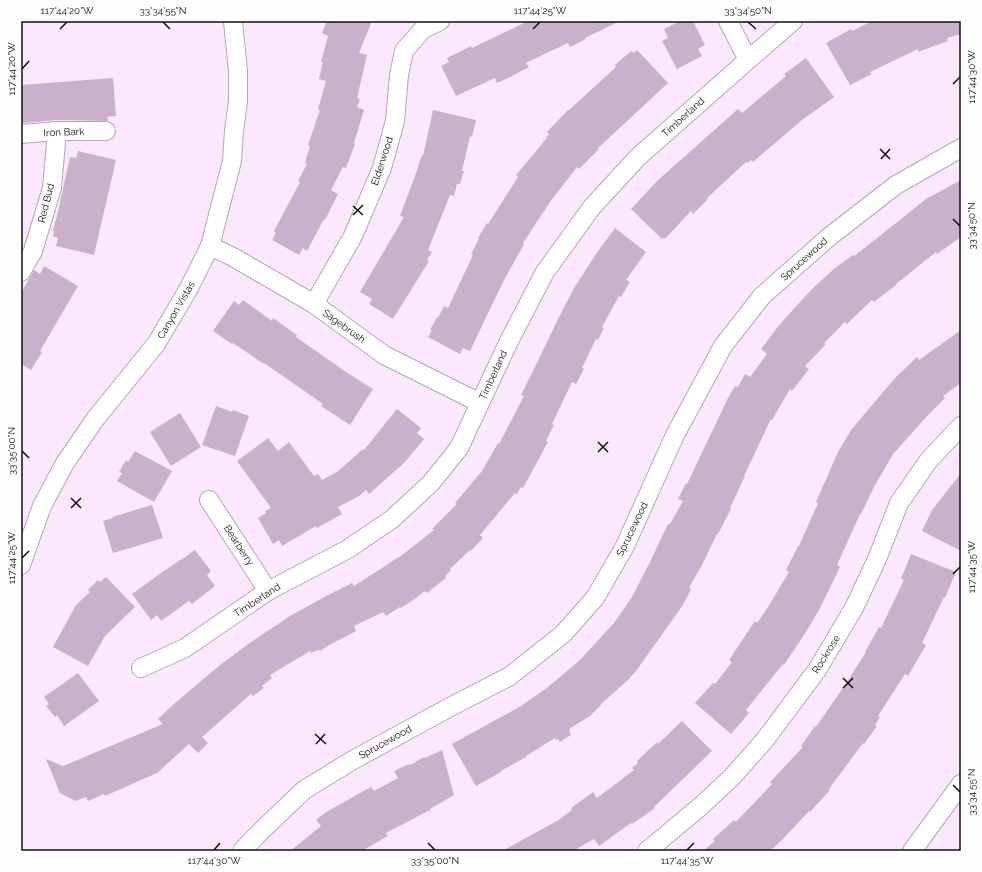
<svg xmlns="http://www.w3.org/2000/svg" width="982" height="872" viewBox="0 0 982 872" font-family="Raleway,sans-serif">
  <style>
    .building { fill: #c9b1cb }
    .lines { fill: none; stroke-linecap: round; stroke-linejoin: round }
    .minor-casing { stroke: #baa3bc; stroke-width: 20 }
    .minor { stroke: #fff; stroke-width: 18 }
    .ticks { fill: none; stroke: #150d16; stroke-width: 1.5 }
    .labels { text-anchor: middle; dominant-baseline: central; stroke-width: 3; stroke-linejoin: round; paint-order: stroke }
    .street-label { font-size: 10px; fill: #150d16; stroke: #fdfdfd }
    .neatline { fill: none; stroke: #150d16; stroke-width: 1.5 }
    .ticks-label { font-size: 10px; text-anchor: middle; fill: #150d16 }
  </style>
  <rect width="100%" height="100%" fill="#fce8fe"/>
  <g class="building">
    <path d="M327 21H372L359 53 367 55 357 98 360 99 357 107 364 110 354 143 355 144 346 168 343 167 331 190 338 194 325 220 324 219 307 251 303 248 299 255 272 240 276 233 274 231 300 182 298 181 307 164 305 163 310 146 308 145 320 110 318 109 326 81 319 79 323 62H321L328 36 322 33Z"/>
    <path d="M528 21H620L585 38 586 39 570 47 568 43 526 63 529 67 510 77 497 83 495 78 456 96 441 66 449 62 447 58 471 46 472 48Z"/>
    <path d="M680 21H693L705 45 698 49 702 56 677 69 662 41 668 38 664 29Z"/>
    <path d="M872 21H961V34L947 38 948 41 918 52V49L870 72 872 74 850 85 826 43 851 29 852 31Z"/>
    <path d="M637 50 668 83 598 148 599 149 579 169 577 167 550 202 523 243 524 244 503 282 470 351 463 348 460 354 428 337 432 330H430L437 317 438 318 444 306 448 308 473 255 471 254 479 239 478 238 487 223 488 224 518 177 516 175 547 138 546 137 549 134 547 132 568 110H569L616 67 615 65 631 51 634 53Z"/>
    <path d="M806 58 834 97 802 120 753 162 751 160 748 163 746 162 707 198 708 199 693 214 691 211 665 239 664 238 662 239 631 209 657 181 738 109 742 113 786 76 784 74Z"/>
    <path d="M113 78 116 116 107 117 108 121 57 120 21 123V85Z"/>
    <path d="M433 110 476 120 472 137 470 136 462 171H464L460 184H457L454 196 450 195 428 250 432 252 427 260 429 261 393 319 369 304 372 299 360 292 404 217 400 216 415 176 422 155 423 156Z"/>
    <path d="M78 151 116 160 94 255 56 246 58 238 53 236 54 231 53 230 57 216 70 157 76 158Z"/>
    <path d="M961 180V237L937 254 936 252 896 284V285L874 302 872 300 847 324 845 322 824 343 826 344 805 366 809 369 792 391 790 389 772 420 771 419 744 476H745L730 508 731 509 718 534H717L702 565 689 588 691 589 683 605 636 671 628 680 601 704V705L590 716 569 729 570 730 569 731 571 735 560 742 558 739 556 740 555 738 526 756V757L501 771V772L476 786 452 744 521 706 548 687 579 661 614 623 632 597 650 562 668 524H670L683 501 678 499 686 483 687 484 728 398 735 386 738 387 745 374 750 377 767 354 761 349 780 324 812 289 835 268 853 255 854 256 876 239 926 199Z"/>
    <path d="M615 228 646 252 626 280 630 282 621 297 619 296 602 327 604 328 598 340 596 339 582 368 584 369 576 384 572 382 552 424 554 425 546 441 548 442 523 488 521 487 517 494 515 493 480 535 483 538 471 551 470 550 450 569 451 570 445 576 446 578 427 593 425 591 416 598 401 608 400 607 386 616 383 612 354 626 356 631 331 644 320 651 318 650 311 653 310 651 270 675 272 678 262 686 264 688 253 696 251 694 202 737 208 743 198 753 189 744 157 773 105 796 104 794 88 801 86 797 75 801 60 793 46 759 63 766 163 724 158 719 175 703 220 665 251 642 290 616 326 596 352 583 354 586 402 555 434 530 432 529 457 504 455 503 482 471 498 443 499 444 524 396 521 395 534 369 557 321 574 288 598 251Z"/>
    <path d="M44 266 78 286 40 351 42 352 31 370 21 364V293L34 270 40 274Z"/>
    <path d="M243 300 272 321 273 318 297 335 296 337 349 374 373 389 350 425 321 406 323 404 264 363V364L233 343 232 344 213 331 234 301 239 305Z"/>
    <path d="M961 330V383L943 396 945 398 929 414 893 454 874 487 861 514H860L837 565 840 567 819 610 806 632 784 665 783 664 746 710 749 713 731 734 695 703 713 683 715 684 732 662 729 660 755 621 757 623 768 607 789 572 786 570 798 546H799L818 503 816 502 838 452 851 430 895 378 917 357 919 360Z"/>
    <path d="M216 406 232 412 233 410 249 416 235 456 202 445Z"/>
    <path d="M397 409 421 428 417 433 424 439 405 462 369 494 366 490 359 496 338 507 342 514 317 528 316 526 282 546 279 540 273 544 258 518 266 513 265 511 271 508 237 461 268 438 278 451 289 442 314 476 318 474 322 480 337 472 363 449 364 450Z"/>
    <path d="M180 413 201 447 171 466 150 432Z"/>
    <path d="M135 451 172 471 154 502 117 481 122 473 119 472 126 460 128 462Z"/>
    <path d="M961 473V551L922 531 932 510Z"/>
    <path d="M152 505 163 538 113 553 103 521 113 518 112 517Z"/>
    <path d="M195 550 211 571 207 575 215 586 192 604 189 601 161 621 157 615 151 620 132 594 161 573 180 560H181Z"/>
    <path d="M911 554 956 572 945 598 944 597 922 643 926 645 908 676 905 674 878 716 880 717 875 725 877 726 864 744 863 743 829 789 830 790 810 812 809 811 782 840 770 851H703L715 841 713 839 734 820 736 822 772 784 770 782 803 747 801 746 815 726 816 727 843 688 866 652H865L879 627 881 628 904 580 901 579Z"/>
    <path d="M106 577 135 607 105 636 88 666 53 647 76 605 90 592 88 590 98 580 100 582Z"/>
    <path d="M78 673 99 701 64 726 57 715 55 717 46 706 49 704 44 697Z"/>
    <path d="M682 721 712 751 654 807 655 808 632 824 631 823 599 846 594 839 573 851H502L557 821 572 810 571 808 593 792 597 798 634 770 632 768 638 763 637 761 657 742 658 744Z"/>
    <path d="M442 750 454 795 430 809V810L386 833 388 836 362 851H290L321 826 316 820 326 812 371 787 374 791 398 778 394 771 409 764 410 765 424 757 425 758Z"/>
  </g>
  <g class="lines">
    <defs>
      <g id="minor">
        <path d="M728 21 748 60"/>
        <path d="M21 134 57 131H106"/>
        <path d="M210 246 233 257 314 304 384 355 480 403"/>
        <path d="M21 272 33 251 52 188 57 131"/>
        <path d="M314 304 353 236 382 168 395 121 399 75 404 51 423 29 440 21"/>
        <path d="M209 500 268 591"/>
        <path d="M21 565 42 506 65 463 96 418 156 344 189 288 210 246 232 161 234 131 238 101V71L233 21"/>
        <path d="M141 668 185 648 268 591 348 549 392 519 431 483 459 448 509 341 545 272 592 207 638 157 748 60 793 21"/>
        <path d="M242 851 258 834 304 790 353 760 452 706 510 676 563 634 595 598 625 546 675 435 723 346 762 296 829 237 896 185 961 148"/>
        <path d="M647 851 701 806 732 777 764 741 817 670 854 608 877 559 899 503 929 460 961 426"/>
        <path d="M912 851 961 784"/>
      </g>
    </defs>
    <use href="#minor" class="minor-casing"/>
    <use href="#minor" class="minor"/>
  </g>
  <path class="ticks" d="M163 22 170 29M748 22 756 29M60 29 67 22M533 29 540 22M22 69 29 61M953 84 960 77M880 149 890 159M881 159 890 149M353 206 363 215M353 215 363 205M953 219 960 226M598 442 608 452M22 451 29 458M598 452 608 442M71 498 81 508M71 508 81 498M22 558 29 551M953 574 960 567M843 678 853 688M843 688 853 678M315 734 326 744M316 744 325 734M953 785 960 792M428 843 435 850M214 850 220 843M687 850 694 843"/>
  <g class="labels">
    <g class="street-label">
      <text transform="translate(683 117) rotate(-42)">Timberland</text>
      <text transform="translate(64 132) rotate(-2)">Iron Bark</text>
      <text transform="translate(382 161) rotate(-72)">Elderwood</text>
      <text transform="translate(46 203) rotate(-76)">Red Bud</text>
      <text transform="translate(804 259) rotate(-42)">Sprucewood</text>
      <text transform="translate(176 310) rotate(-60)">Canyon Vistas</text>
      <text transform="translate(344 326) rotate(36)">Sagebrush</text>
      <text transform="translate(493 375) rotate(-65)">Timberland</text>
      <text transform="translate(632 529) rotate(-64)">Sprucewood</text>
      <text transform="translate(239 545) rotate(57)">Bearberry</text>
      <text transform="translate(257 600) rotate(-33)">Timberland</text>
      <text transform="translate(826 654) rotate(-58)">Rockrose</text>
      <text transform="translate(385 742) rotate(-29)">Sprucewood</text>
    </g>
  </g>
  <rect width="982" height="872" fill="none" stroke="#fdfdfd" stroke-width="44"/>
  <rect x="22" y="22" width="938" height="828" class="neatline"/>
  <g class="ticks-label">
    <text x="67" y="14">117°44'20"W</text>
    <text x="163" y="14">33°34'55"N</text>
    <text x="540" y="14">117°44'25"W</text>
    <text x="748" y="14">33°34'50"N</text>
    <text transform="translate(11 69) rotate(-90)" y="4">117°44'20"W</text>
    <text transform="translate(971 77) rotate(-90)" y="4">117°44'30"W</text>
    <text transform="translate(971 226) rotate(-90)" y="4">33°34'50"N</text>
    <text transform="translate(11 451) rotate(-90)" y="4">33°35'00"N</text>
    <text transform="translate(11 558) rotate(-90)" y="4">117°44'25"W</text>
    <text transform="translate(971 567) rotate(-90)" y="4">117°44'35"W</text>
    <text transform="translate(971 792) rotate(-90)" y="4">33°34'55"N</text>
    <text x="214" y="864">117°44'30"W</text>
    <text x="435" y="864">33°35'00"N</text>
    <text x="687" y="864">117°44'35"W</text>
  </g>
</svg>
